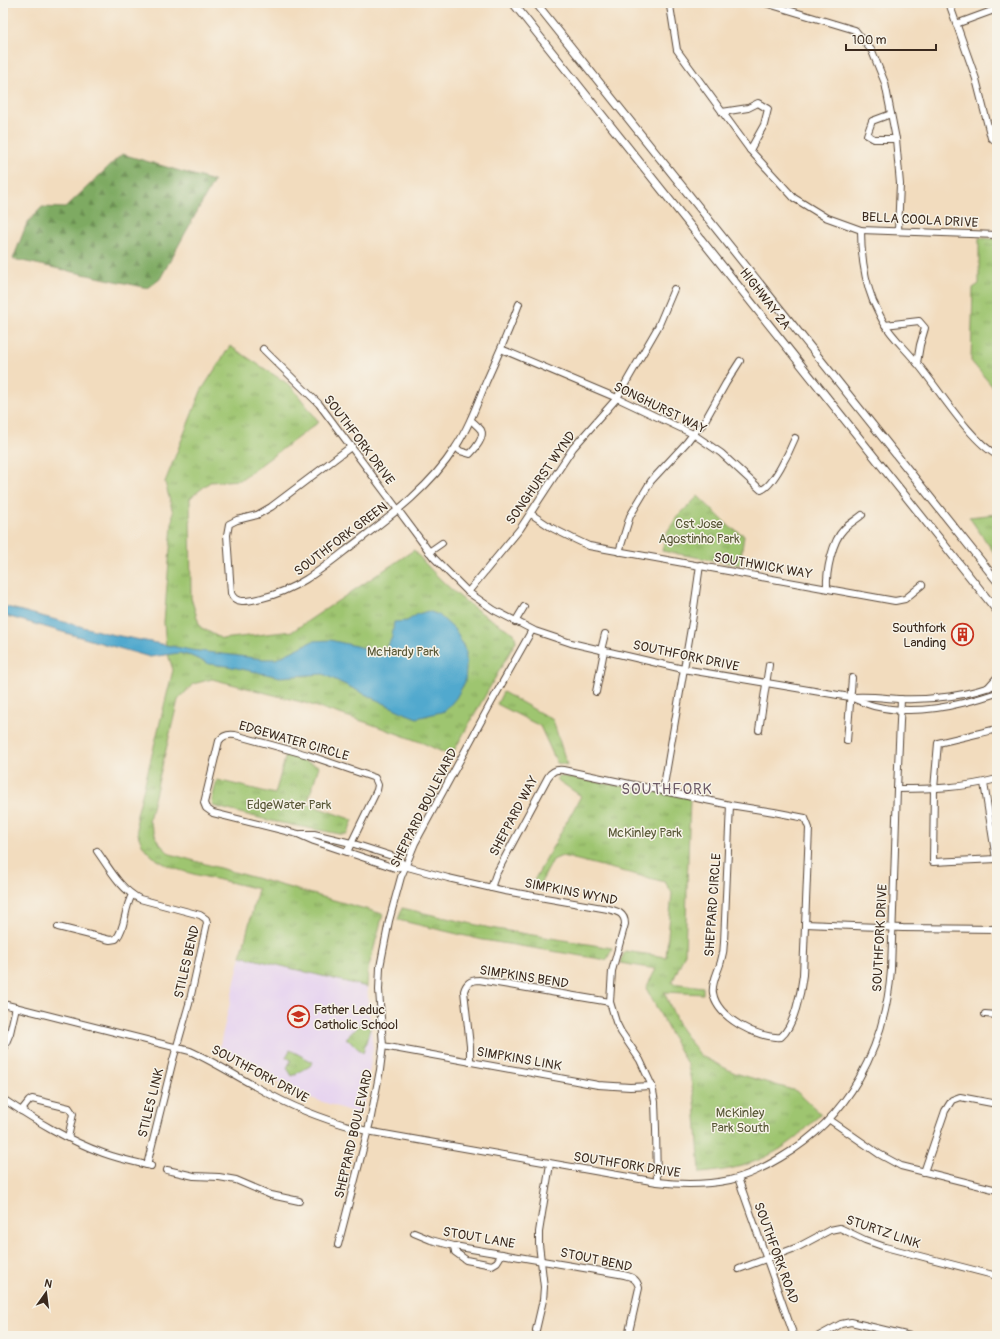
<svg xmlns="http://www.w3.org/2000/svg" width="1000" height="1339" viewBox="0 0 1000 1339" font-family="Pangolin,sans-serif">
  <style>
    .built { fill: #e6d3f0 }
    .forest { fill: url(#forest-firs); stroke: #5c6a40 }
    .park { fill: url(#park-tufts); stroke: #6c7847 }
    .water { fill: #51a9ce; stroke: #466a76 }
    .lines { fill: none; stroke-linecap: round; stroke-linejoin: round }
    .minor-casing { stroke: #564536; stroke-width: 8 }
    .major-casing { stroke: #564536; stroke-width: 9 }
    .minor { stroke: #fff; stroke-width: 6 }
    .major { stroke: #fff; stroke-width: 7 }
    .labels { text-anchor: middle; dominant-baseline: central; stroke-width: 3; stroke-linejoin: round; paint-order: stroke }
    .street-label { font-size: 13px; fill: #3b2a1e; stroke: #f7f3e8 }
    .park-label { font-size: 13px; fill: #595837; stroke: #f7f3e8 }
    .poi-label { font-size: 13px; fill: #3b2a1e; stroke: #f7f3e8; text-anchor: end }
    .quarter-label { font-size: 15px; letter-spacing: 1px; fill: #6d5a66; stroke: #f7f3e8 }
  </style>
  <defs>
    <pattern id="forest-firs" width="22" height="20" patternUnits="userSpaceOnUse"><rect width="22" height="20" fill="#7eaa62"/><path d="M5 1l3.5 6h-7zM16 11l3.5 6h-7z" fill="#688b50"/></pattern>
    <pattern id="park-tufts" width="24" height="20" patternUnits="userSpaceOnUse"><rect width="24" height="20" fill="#9ec570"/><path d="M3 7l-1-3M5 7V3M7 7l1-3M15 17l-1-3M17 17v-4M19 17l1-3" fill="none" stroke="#82a05b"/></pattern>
  </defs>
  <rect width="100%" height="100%" fill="#f7f3e8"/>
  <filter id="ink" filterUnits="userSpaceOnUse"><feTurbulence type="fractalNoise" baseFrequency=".025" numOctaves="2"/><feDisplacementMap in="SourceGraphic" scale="8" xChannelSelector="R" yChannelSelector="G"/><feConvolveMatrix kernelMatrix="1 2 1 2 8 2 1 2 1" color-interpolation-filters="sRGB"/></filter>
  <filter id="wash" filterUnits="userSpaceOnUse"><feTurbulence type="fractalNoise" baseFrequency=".012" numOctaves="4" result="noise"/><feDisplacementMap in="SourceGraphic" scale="16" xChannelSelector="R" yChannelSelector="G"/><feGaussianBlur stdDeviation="0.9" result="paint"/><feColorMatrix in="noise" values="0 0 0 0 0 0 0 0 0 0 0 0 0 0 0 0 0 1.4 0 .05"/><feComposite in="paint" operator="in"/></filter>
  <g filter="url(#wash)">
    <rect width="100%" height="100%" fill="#f2dcbe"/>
    <path class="built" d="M241 956 367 987 373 1048 363 1110 356 1113 308 1097 277 1082 219 1049Z"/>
    <path class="forest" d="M122 154 214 181 160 279 148 288 13 259 27 223 42 207 65 208Z"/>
    <g class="park">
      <path d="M979 238 997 239V392L971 361 973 288 979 284Z"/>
      <path d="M230 346 291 386 319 422 240 480 210 482 190 498 191 598 200 627 222 639 293 631 414 550C443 586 474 611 514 633L516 641 451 756 423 743 368 723 305 703 212 679 193 684 178 700 149 820 158 842 170 854 383 914 368 970 367 987 241 956 258 889C242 885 226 881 210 878 176 870 132 861 137 815L173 670 166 648 164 622 173 513 165 482 201 391Z"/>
      <path d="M698 496 731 528 744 535 740 565 662 551 667 532 677 517Z"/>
      <path d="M997 514V557L969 517Z"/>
      <path d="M503 692 553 720 567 765 557 763 540 726 497 704Z"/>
      <path d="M286 755 319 766 307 804 353 820 347 834H340L271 821 213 806 212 800 217 780 275 794Z"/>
      <path d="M559 776 690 797 685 953 672 983 703 987V994L664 992 680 1028 701 1056 735 1073 796 1091 821 1114C813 1121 805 1130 797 1137 767 1161 737 1170 700 1173L695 1101 688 1066 646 988 656 969 620 963 625 951 666 957 672 893 665 882 562 856 553 860 538 888 531 886 581 796 556 779Z"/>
      <path d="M402 908 490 928 612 948 607 960 483 940 398 920Z"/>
      <path d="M365 1020 371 1025 363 1053 346 1038Z"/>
      <path d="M290 1050 313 1062 310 1066 292 1076 287 1068 291 1060 286 1057Z"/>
    </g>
    <path class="water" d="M3 606 110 634 191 650 263 659H276L313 641 330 640 360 647 377 653 387 648 392 637 394 622 407 621 418 614 428 611 439 615 456 631 466 652V670L465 682 456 698 445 711 417 718 404 713 323 674 280 677 227 666 209 664 191 656 179 653 150 657 3 615Z"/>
  </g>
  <g filter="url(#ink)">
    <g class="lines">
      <defs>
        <g id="minor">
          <path d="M671 3 670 6 677 50 750 150 794 198 825 217 861 230 997 235"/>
          <path d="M765 3 855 30 872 51 885 83 896 139 900 184 898 231"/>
          <path d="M949 3 976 79 991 138 997 141"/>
          <path d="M956 24 997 9"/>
          <path d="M722 112 748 108 758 103 768 109 764 125 750 150"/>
          <path d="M891 114 872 121 867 135 874 139H896"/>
          <path d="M861 230C861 255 864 278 873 301 877 309 880 316 884 323 892 337 907 350 917 363 938 388 970 441 997 455"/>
          <path d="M885 325 919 321 925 328 920 345 917 363"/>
          <path d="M263 349 319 404 434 558 468 592 494 610 535 631 571 643 683 669 850 697C858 700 866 704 874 706 915 716 958 706 997 693"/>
          <path d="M501 349 617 398 693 434 721 453 761 490C773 487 790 450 795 438"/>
          <path d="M352 446 271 507 257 515 237 520 229 524 227 535 231 593C235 606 252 600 262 598 297 590 323 568 350 547 388 518 429 489 455 448 469 427 477 404 486 382 498 356 509 330 519 304"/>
          <path d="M456 447 460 451 470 454C475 449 485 437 481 430 478 426 474 423 471 420"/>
          <path d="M531 514 552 528 572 538 589 546 895 601 905 599 922 585"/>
          <path d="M429 552 442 543"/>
          <path d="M619 552 630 516 651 481 687 442 693 434 703 424 726 383 740 361"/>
          <path d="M827 588C826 572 832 541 844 529 849 524 856 520 862 515"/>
          <path d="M468 592 520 529 573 448 617 398 658 327 674 289"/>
          <path d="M515 622 524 607"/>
          <path d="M601 650 605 634"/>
          <path d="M596 692 604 651"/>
          <path d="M854 697C870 696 885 698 900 699 931 700 969 696 997 684"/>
          <path d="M997 729 938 743 934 789 933 862 997 859"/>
          <path d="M759 730 769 665"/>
          <path d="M847 741 852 678"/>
          <path d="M984 783 996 859"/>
          <path d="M897 789C930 789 964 788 997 779"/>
          <path d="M663 791 692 622 700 565"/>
          <path d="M301 834H314L351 843 398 858 404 866"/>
          <path d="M97 851C109 868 121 890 140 899L200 915 206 919 207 923 189 1004 173 1060 147 1165"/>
          <path d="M347 852 377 790 378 785 375 778 308 755 235 735C228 734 223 735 219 741L204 803 206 808 213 813 298 834 314 841 395 868 404 866 448 878 505 891 608 909C617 911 625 913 625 924L612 971 610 1002 616 1022 621 1032 640 1060 652 1086 655 1102 656 1129 657 1182"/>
          <path d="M491 888 496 874 548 777C552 771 556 769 563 770L730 805 774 812 805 818 809 828 803 975C801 993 794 1026 781 1037 758 1039 717 1018 713 993 711 983 719 970 721 961 723 955 724 948 724 942L730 805"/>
          <path d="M805 924 903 928 997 929"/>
          <path d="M58 927 110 940 116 939C126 928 124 908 132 895"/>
          <path d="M3 1004 190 1051C219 1064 245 1082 273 1096 303 1112 335 1123 367 1131L657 1182C682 1185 706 1185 730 1180 747 1176 765 1167 780 1158 849 1118 885 1048 891 970L897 789 901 699"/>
          <path d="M985 1014 997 1015"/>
          <path d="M383 1046 598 1085 630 1087 652 1086"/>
          <path d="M3 1050 10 1033 16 1007"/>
          <path d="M470 1062V1046L464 991C466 983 471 980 479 980L610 1002"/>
          <path d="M3 1099C35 1120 67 1140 103 1153 119 1159 135 1162 151 1166"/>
          <path d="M21 1111 29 1101 32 1099 69 1108 73 1114 68 1138"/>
          <path d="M830 1120 879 1154 901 1166 997 1190"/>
          <path d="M167 1170 194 1176 219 1177 236 1180 271 1195 299 1201"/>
          <path d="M924 1172 945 1111 952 1100 960 1097 997 1104"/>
          <path d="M738 1178 794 1336"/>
          <path d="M414 1233 431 1240 454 1246 619 1274C629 1276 637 1277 639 1288L628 1336"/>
          <path d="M338 1245 370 1122 380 1070 383 1046 379 990 380 967 389 921 401 877 415 843 491 703 532 630"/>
          <path d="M454 1246 455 1252 466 1260 492 1265 497 1262 502 1254"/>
          <path d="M739 1269 798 1247 830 1230 840 1228 865 1240 885 1247 997 1276"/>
          <path d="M536 1330 543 1300 544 1287 539 1244V1232L550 1164"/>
          <path d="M819 1336 841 1324 851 1322 910 1336"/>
        </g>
        <g id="major">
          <path d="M513 3 997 611"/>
          <path d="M536 3 997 581"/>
          <path d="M989 687 997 678"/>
        </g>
      </defs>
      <use href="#minor" class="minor-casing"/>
      <use href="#major" class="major-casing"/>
      <use href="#minor" class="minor"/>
      <use href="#major" class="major"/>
    </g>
  </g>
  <defs>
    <symbol id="building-ring" viewBox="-11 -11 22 22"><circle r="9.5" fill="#f7f3e8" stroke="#c8321e" stroke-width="1.5"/><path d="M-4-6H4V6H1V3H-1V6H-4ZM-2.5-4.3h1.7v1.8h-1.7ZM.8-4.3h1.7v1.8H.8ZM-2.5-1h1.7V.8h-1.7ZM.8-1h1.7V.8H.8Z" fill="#c8321e"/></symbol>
    <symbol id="school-ring" viewBox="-11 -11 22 22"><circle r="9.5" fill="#f7f3e8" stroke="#c8321e" stroke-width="1.5"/><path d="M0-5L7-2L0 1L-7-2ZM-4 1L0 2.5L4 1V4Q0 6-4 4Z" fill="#c8321e"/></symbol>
  </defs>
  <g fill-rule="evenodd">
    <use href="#building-ring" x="950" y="622" width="25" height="25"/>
    <use href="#school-ring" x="286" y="1004" width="25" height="25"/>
  </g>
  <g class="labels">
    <g class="street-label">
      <text transform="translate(920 220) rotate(3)">BELLA COOLA DRIVE</text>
      <text transform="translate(765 299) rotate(52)">HIGHWAY 2A</text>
      <text transform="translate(660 408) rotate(26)">SONGHURST WAY</text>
      <text transform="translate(359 440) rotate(53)">SOUTHFORK DRIVE</text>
      <text transform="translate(541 478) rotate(-55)">SONGHURST WYND</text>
      <text transform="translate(341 539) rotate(-37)">SOUTHFORK GREEN</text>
      <text transform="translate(763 566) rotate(10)">SOUTHWICK WAY</text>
      <text transform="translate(686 656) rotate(12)">SOUTHFORK DRIVE</text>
      <text transform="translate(294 741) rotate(16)">EDGEWATER CIRCLE</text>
      <text transform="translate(424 808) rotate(-63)">SHEPPARD BOULEVARD</text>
      <text transform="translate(514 816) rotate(-62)">SHEPPARD WAY</text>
      <text transform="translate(571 892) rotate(11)">SIMPKINS WYND</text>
      <text transform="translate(713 905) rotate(-86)">SHEPPARD CIRCLE</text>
      <text transform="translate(880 938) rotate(-87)">SOUTHFORK DRIVE</text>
      <text transform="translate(187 962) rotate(-77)">STILES BEND</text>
      <text transform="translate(524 977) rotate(9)">SIMPKINS BEND</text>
      <text transform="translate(519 1059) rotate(10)">SIMPKINS LINK</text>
      <text transform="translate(260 1074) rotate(28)">SOUTHFORK DRIVE</text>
      <text transform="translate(151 1103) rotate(-76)">STILES LINK</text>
      <text transform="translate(354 1134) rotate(-77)">SHEPPARD BOULEVARD</text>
      <text transform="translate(627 1165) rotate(9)">SOUTHFORK DRIVE</text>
      <text transform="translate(883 1232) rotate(19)">STURTZ LINK</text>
      <text transform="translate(479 1238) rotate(10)">STOUT LANE</text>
      <text transform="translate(776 1253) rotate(70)">SOUTHFORK ROAD</text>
      <text transform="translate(596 1260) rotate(12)">STOUT BEND</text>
    </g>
    <g class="park-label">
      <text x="699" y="524">Cst Jose<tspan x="699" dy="15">Agostinho Park</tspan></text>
      <text x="403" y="652">McHardy Park</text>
      <text x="289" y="805">EdgeWater Park</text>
      <text x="645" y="833">McKinley Park</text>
      <text x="740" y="1113">McKinley<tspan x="740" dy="15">Park South</tspan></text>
    </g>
    <g class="poi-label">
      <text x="946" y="628">Southfork<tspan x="946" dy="15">Landing</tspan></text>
      <text x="314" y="1010" text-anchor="start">Father Leduc<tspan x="314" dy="15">Catholic School</tspan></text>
    </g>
    <g class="quarter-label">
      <text x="667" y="789">SOUTHFORK</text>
    </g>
  </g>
  <rect width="1000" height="1339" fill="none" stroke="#f7f3e8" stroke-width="16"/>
  <g transform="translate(46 1293) rotate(14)" stroke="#f7f3e8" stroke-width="3" paint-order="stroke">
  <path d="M0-3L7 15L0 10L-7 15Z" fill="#3b2a1e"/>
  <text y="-6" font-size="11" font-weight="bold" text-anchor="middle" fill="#3b2a1e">N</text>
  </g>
  <path d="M846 44v6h90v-6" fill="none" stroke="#3b2a1e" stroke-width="2"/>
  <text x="852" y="44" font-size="12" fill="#3b2a1e" stroke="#f7f3e8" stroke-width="3" paint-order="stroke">100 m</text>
</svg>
